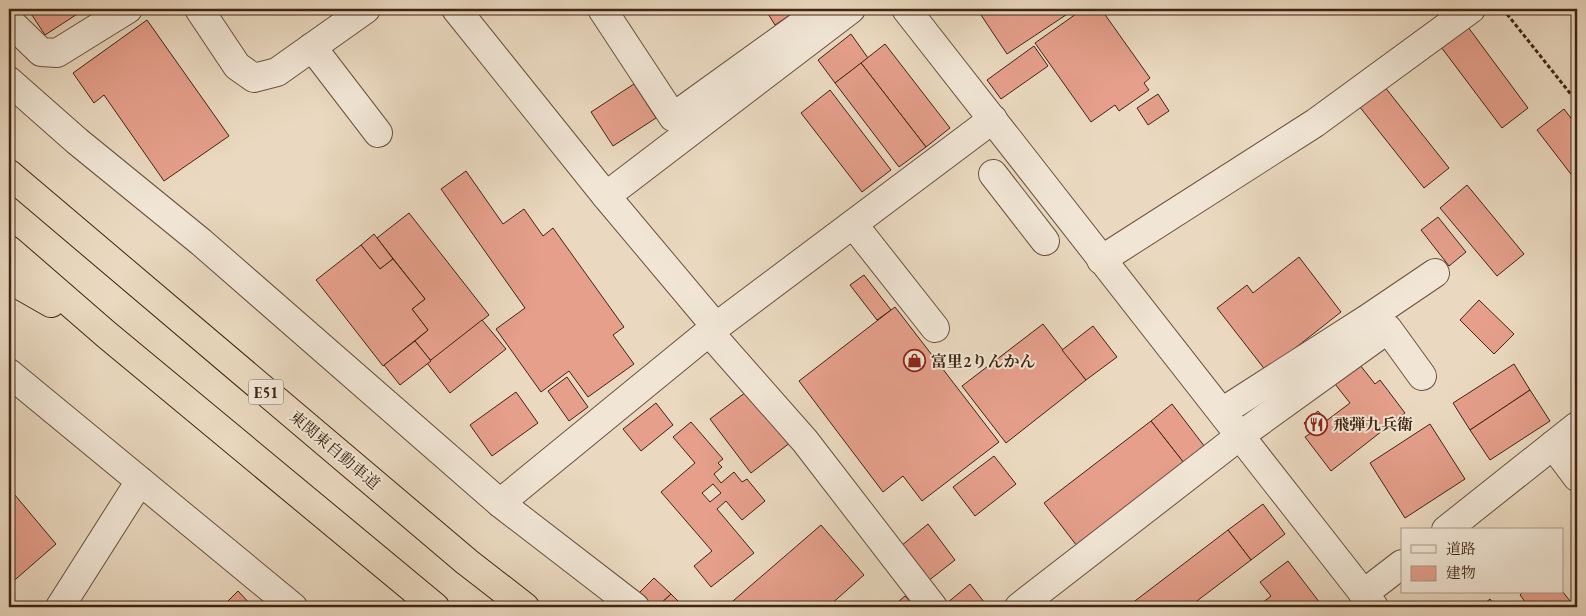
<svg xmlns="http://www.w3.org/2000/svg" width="1586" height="616" viewBox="0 0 1586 616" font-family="'EB Garamond','Noto Serif JP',serif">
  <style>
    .building { fill: #e59f8b; stroke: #402512; fill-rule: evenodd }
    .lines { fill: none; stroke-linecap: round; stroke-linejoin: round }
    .minor-casing { stroke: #6a523e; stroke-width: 30 }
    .highway-casing { stroke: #402512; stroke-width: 30 }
    .path { stroke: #402512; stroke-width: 3; stroke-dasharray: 4 2.5; stroke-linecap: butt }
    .minor { stroke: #f1e6d6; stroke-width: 28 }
    .highway { stroke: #ead9c0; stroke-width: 28 }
    .labels { text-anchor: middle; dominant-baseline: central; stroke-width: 4; stroke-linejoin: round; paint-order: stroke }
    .shield { fill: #f1e6d6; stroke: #755f4d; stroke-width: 1 }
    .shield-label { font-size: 15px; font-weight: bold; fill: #402512 }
    .poi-label { font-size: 16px; font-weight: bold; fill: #402512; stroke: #f1e6d6; text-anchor: start }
    .street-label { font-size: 16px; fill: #402512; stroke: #f1e6d6 }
  </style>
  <rect width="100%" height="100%" fill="#ead9c0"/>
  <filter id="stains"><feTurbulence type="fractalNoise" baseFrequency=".004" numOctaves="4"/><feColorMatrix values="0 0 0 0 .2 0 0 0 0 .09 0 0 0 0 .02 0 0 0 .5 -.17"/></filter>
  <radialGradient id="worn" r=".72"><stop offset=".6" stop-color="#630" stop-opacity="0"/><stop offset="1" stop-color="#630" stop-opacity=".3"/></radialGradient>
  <g class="building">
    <path d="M28 9H85L45 35Z"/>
    <path d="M765 9H799L775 25Z"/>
    <path d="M991 9H1075L1007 54 981 15Z"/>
    <path d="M1083 9H1101L1150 78 1144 83 1149 90 1119 111 1115 105 1091 122 1035 43Z"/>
    <path d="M147 20 229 136 164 181 104 95 94 103 73 73Z"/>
    <path d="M1465 23 1528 108 1502 128 1438 43Z"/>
    <path d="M851 34 868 58 835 83 818 60Z"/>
    <path d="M885 44 950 128 926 147 861 63Z"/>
    <path d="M1034 46 1048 66 1001 99 987 80Z"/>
    <path d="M861 63 926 147 899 167 835 83Z"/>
    <path d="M634 84 656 118 613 146 591 112Z"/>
    <path d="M1384 86 1449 168 1424 188 1359 106Z"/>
    <path d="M830 90 891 170 862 192 801 113Z"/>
    <path d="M1158 94 1169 111 1148 125 1137 108Z"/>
    <path d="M1564 109 1577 126V182L1537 130Z"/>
    <path d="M466 171 503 224 524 209 543 236 553 228 624 327 613 335 634 364 588 397 569 371 541 392 496 329 525 308 441 189Z"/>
    <path d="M1467 185 1524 254 1497 276 1440 208Z"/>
    <path d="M409 213 489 315 431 361 415 341 428 330 412 309 425 299 377 238Z"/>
    <path d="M1438 217 1466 252 1449 266 1421 230Z"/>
    <path d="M374 234 393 259 380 269 361 245Z"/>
    <path d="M361 245 380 269 393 259 425 299 412 309 428 330 383 366 316 280Z"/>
    <path d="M1299 257 1341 312 1266 371 1217 308 1247 285 1253 293Z"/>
    <path d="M864 275 891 310 877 320 850 285Z"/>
    <path d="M1479 300 1514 334 1494 354 1460 320Z"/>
    <path d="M895 307 999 442 922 501 903 476 883 492 799 381Z"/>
    <path d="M482 320 506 349 450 393 427 363Z"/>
    <path d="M1043 324 1086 380 1006 443 962 386Z"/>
    <path d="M1093 326 1117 357 1086 380 1062 350Z"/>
    <path d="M415 341 431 361 400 385 384 365Z"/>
    <path d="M1514 364 1530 390 1470 430 1453 403Z"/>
    <path d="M1360 365 1375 384 1380 380 1405 413 1331 471 1305 437 1311 433 1304 423 1318 411 1326 421 1350 403 1335 384Z"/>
    <path d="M567 377 588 407 569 421 548 391Z"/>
    <path d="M750 389 791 442 751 473 710 419Z"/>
    <path d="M1530 390 1550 421 1490 460 1470 430Z"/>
    <path d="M516 392 538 423 492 456 470 425Z"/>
    <path d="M656 403 673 425 641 451 623 429Z"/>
    <path d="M1172 404 1205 447 1184 463 1151 421Z"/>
    <path d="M1151 421 1184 463 1077 546 1044 503Z"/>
    <path d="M691 422 723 459 718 463 722 467 714 474 721 483 734 472 742 482 747 479 765 501 742 520 726 501 717 509 754 553 711 587 694 566 712 551 661 492 695 463 673 437ZM713 484 721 493 710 502 702 493Z"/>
    <path d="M1430 424 1465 479 1405 518 1370 463Z"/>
    <path d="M994 456 1016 484 975 516 953 487Z"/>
    <path d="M9 488 56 544 9 585Z"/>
    <path d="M1263 504 1285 534 1251 560 1228 530Z"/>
    <path d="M928 524 955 560 923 585 896 550Z"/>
    <path d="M821 525 864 575 829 606 830 607H726Z"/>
    <path d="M1228 530 1251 560 1189 607H1127Z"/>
    <path d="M1288 561 1323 607H1257L1271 596 1260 582Z"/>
    <path d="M654 578 671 594 657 607H653L639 593Z"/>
    <path d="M970 584 988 607H950L947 603Z"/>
    <path d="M238 591 253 607H222Z"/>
    <path d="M1562 591 1575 607H1529L1520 595 1523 592H1562Z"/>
    <path d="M671 594 684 607H657Z"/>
    <path d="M905 596 915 607H892Z"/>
    <path d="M1490 599 1496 607H1480Z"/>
  </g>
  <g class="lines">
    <defs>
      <g id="minor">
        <path d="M199 9 237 66 254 78 277 72 366 9"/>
        <path d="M456 9 606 196 716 327"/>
        <path d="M602 9 673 117 823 9"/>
        <path d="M906 9 1374 607"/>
        <path d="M9 21 41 52 57 53 128 9"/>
        <path d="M312 47 378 133"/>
        <path d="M9 81 77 141 201 242 500 503 635 607"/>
        <path d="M993 174 1045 241"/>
        <path d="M606 196 851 9"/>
        <path d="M853 224 935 328"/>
        <path d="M1101 260 1315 123 1471 9"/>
        <path d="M709 332 805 441 933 607"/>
        <path d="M9 373 293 607"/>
        <path d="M1222 412 1367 319 1435 273"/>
        <path d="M1553 445 1577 477"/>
        <path d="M500 503 709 332 993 119"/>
        <path d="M1446 530 1577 426"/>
        <path d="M1363 594 1402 564"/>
        <path d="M60 607 140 481"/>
        <path d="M1019 607 1241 435 1388 329 1422 376"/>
      </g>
      <g id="highway">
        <path d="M9 174 467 562 525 607"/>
        <path d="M9 250 107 335 435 607"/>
        <path d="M9 279 51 303"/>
      </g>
    </defs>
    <use href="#minor" class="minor-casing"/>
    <use href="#highway" class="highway-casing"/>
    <path class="path" d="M1503 9 1577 102"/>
    <use href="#minor" class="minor"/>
    <use href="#highway" class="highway"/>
  </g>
  <defs>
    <symbol id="shop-ring" viewBox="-11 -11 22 22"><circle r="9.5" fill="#f1e6d6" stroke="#8f2418" stroke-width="1.5"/><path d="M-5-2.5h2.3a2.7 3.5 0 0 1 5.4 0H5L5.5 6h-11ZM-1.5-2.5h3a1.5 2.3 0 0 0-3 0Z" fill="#8f2418"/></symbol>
    <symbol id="restaurant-ring" viewBox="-11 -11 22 22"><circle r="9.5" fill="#f1e6d6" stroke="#8f2418" stroke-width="1.5"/><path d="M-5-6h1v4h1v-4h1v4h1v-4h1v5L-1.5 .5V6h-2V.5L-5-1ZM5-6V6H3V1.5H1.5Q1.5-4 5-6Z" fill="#8f2418"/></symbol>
  </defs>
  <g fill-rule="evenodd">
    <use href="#shop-ring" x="902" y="348" width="25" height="25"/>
    <use href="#restaurant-ring" x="1304" y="412" width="25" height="25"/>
  </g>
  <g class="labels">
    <rect class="shield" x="248.5" y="379.5" width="35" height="25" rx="4"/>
    <g class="shield-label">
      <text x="266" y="392">E51</text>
    </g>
    <g class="poi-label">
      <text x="931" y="361">富里2りんかん</text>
      <text x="1333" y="424">飛弾九兵衛</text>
    </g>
    <g class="street-label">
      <text transform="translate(335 450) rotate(40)">東関東自動車道</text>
    </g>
  </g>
  <rect width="1586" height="616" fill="none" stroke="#ead9c0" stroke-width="30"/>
  <rect x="10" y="10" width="1566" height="596" fill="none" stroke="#402512" stroke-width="2.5"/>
  <rect x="15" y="15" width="1556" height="586" fill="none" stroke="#402512"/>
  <rect x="1401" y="528" width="162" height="65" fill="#f1e6d6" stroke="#aa9988"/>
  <rect x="1411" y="545" width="25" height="8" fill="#f1e6d6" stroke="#aa9988"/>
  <text x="1446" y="554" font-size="15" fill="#402512">道路</text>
  <rect x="1411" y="566" width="25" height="15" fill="#e59f8b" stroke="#aa9988"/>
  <text x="1446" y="578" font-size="15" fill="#402512">建物</text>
  <rect width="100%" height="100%" filter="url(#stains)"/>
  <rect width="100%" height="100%" fill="url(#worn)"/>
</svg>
